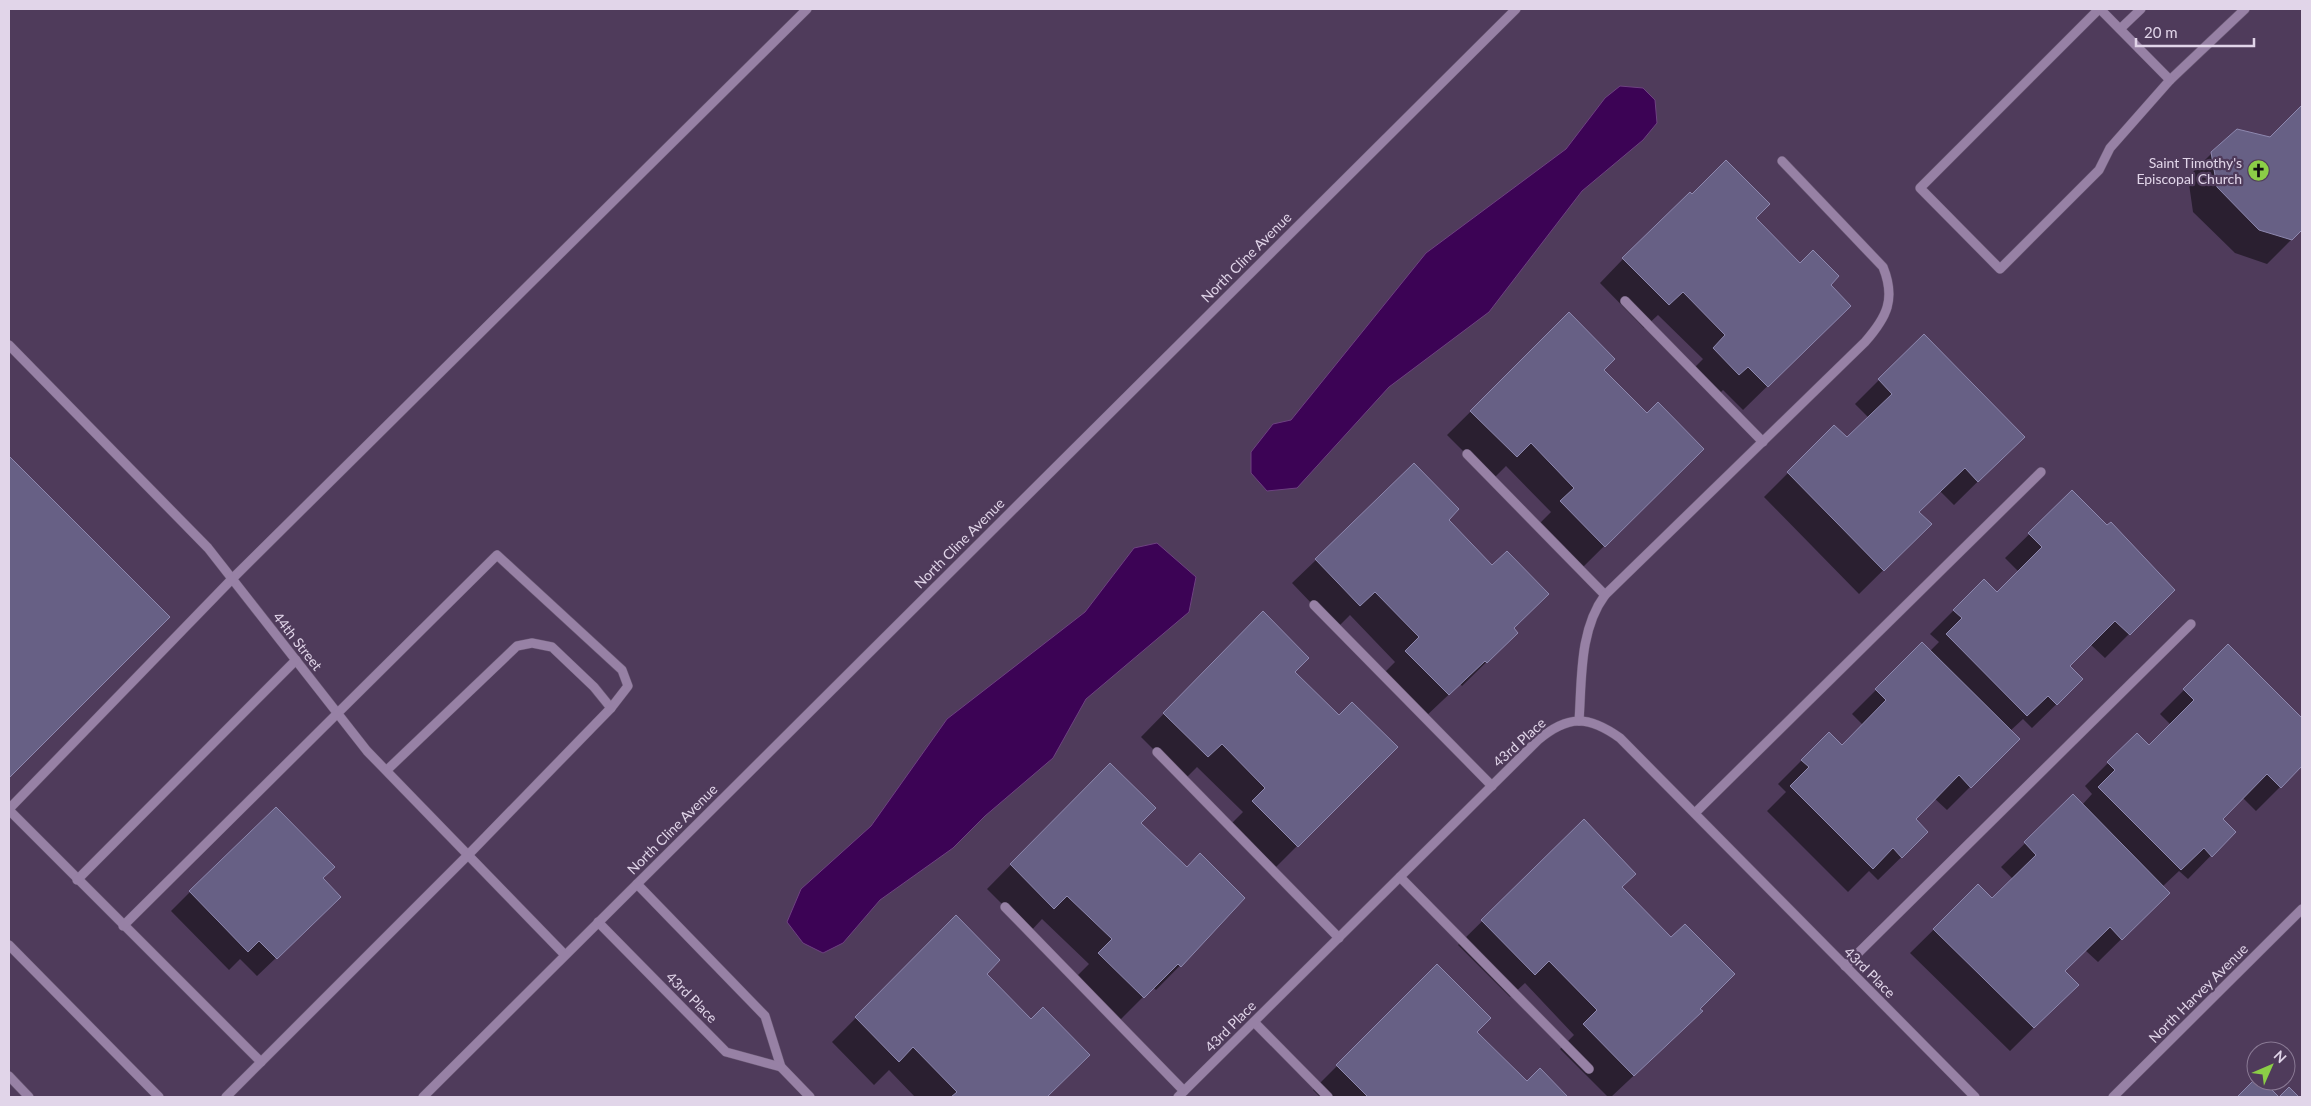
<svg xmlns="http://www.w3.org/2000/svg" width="2311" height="1106" viewBox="0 0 2311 1106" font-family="Lato,sans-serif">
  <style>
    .water { fill: #3c0355; stroke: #6e4281 }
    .shadow { fill: #0007 }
    .building { fill: #676085; stroke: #8e88af }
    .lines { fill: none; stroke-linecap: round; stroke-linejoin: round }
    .minor-casing { stroke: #685772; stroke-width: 10 }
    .minor { stroke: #9781a5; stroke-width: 9 }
    .labels { text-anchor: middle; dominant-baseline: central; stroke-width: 4.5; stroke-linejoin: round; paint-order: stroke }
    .poi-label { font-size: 14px; fill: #e1d5e9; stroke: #4f3b5b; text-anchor: end }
    .street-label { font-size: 14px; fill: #e1d5e9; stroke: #4f3b5b }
  </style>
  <rect width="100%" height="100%" fill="#4f3b5b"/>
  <g class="water">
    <path d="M1620 86 1643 88 1655 100 1657 123 1643 140 1582 191 1489 312 1389 387 1297 488 1267 491 1251 473V452L1273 424 1291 420 1426 253 1566 149 1605 98Z"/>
    <path d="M1157 543 1196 577 1189 612 1086 699 1053 758 985 816 953 848 880 900 843 943 823 953 803 943 787 922 801 889 871 826 947 719 1085 612 1134 548Z"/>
  </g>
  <g class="shadow">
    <path d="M2302 107V229L2267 264 2235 253 2193 212 2188 177 2212 153 2271 139Z"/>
    <path d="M1754 218 1800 265 1829 285 1849 306 1743 410 1723 390 1715 398 1690 372 1703 359 1658 315 1644 328 1600 283 1623 259Z"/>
    <path d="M1569 314 1602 370 1647 415 1702 449 1581 569 1537 526 1551 512 1506 466 1492 480 1447 435Z"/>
    <path d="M1879 380 2023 437 1954 505 1940 491 1918 512 1930 524 1859 594 1764 497 1834 427 1847 439 1869 418 1855 404Z"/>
    <path d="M9 457 168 617 9 776Z"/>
    <path d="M2072 492 2173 590 2105 658 2090 644 2068 666 2082 679 2032 728 2023 719 2010 731 2018 739 1947 810 1934 798 1914 819 1927 832 1878 880 1869 871 1848 892 1767 811 1786 792 1778 784 1829 733 1842 746 1863 725 1852 714 1922 644 1930 651 1939 642 1930 634 1984 580 1997 593 2019 572 2005 558Z"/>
    <path d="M1447 520 1516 633 1462 686 1460 684 1424 718 1382 675 1395 662 1350 615 1336 629 1292 583 1316 560Z"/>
    <path d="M1239 637 1294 672 1339 716 1396 747 1273 870 1229 826 1243 812 1197 767 1184 780 1141 737Z"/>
    <path d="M2228 646 2302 720V765L2256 811 2242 797 2221 819 2234 832 2188 879 2179 871 2162 887 2168 893 2098 962 2085 950 2064 972 2077 985 2010 1051 1910 953 1978 886 1992 900 2013 879 2001 867 2073 796 2082 805 2092 794 2085 786 2137 734 2149 747 2171 725 2160 714Z"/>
    <path d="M1110 764 1140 823 1210 935 1156 990 1153 987 1119 1021 1075 978 1089 964 1042 919 1030 932 987 889Z"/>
    <path d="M1584 821 1621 887 1698 1009 1677 1035 1611 1097H1608L1560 1049 1574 1035 1525 983 1510 997 1458 945Z"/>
    <path d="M322 878 321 915 257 976 240 959 229 970 171 911 190 892Z"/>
    <path d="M956 917 985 974 1031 1020 1088 1055 1046 1097H915L889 1070 874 1085 832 1042Z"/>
    <path d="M1437 966 1475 1032 1527 1083 1540 1070 1567 1097H1320L1313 1090Z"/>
  </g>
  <g class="building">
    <path d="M2302 105V230L2292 240 2259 230 2217 187 2211 152 2237 129 2270 137Z"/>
    <path d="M1726 160 1770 204 1756 218 1800 263 1813 250 1839 276 1831 285 1851 306 1768 387 1748 367 1739 375 1713 348 1725 335 1683 292 1669 305 1622 258 1690 192 1692 194Z"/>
    <path d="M1569 312 1615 359 1604 370 1647 413 1658 402 1704 449 1605 547 1560 501 1574 488 1531 443 1517 457 1470 411Z"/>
    <path d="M1924 334 2025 437 1978 482 1965 468 1919 512 1932 524 1884 571 1787 472 1834 425 1847 437 1892 394 1878 379Z"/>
    <path d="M9 456 170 617 9 778Z"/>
    <path d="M1414 463 1459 509 1449 520 1492 565 1507 551 1549 594 1514 628 1518 633 1487 663 1485 661 1449 695 1405 651 1419 637 1375 592 1360 606 1315 559Z"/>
    <path d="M2072 490 2107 525 2111 522 2175 590 2130 635 2115 621 2070 666 2083 679 2057 705 2048 696 2027 716 1946 634 1962 618 1953 610 1984 579 1997 592 2042 547 2028 533Z"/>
    <path d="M1263 611 1309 658 1295 672 1339 715 1352 702 1398 747 1298 847 1252 801 1265 788 1222 744 1208 757 1163 713Z"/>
    <path d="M1922 642 2020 739 1971 788 1959 775 1916 819 1928 832 1902 858 1893 848 1873 869 1790 786 1809 767 1801 760 1829 732 1842 745 1886 700 1875 689Z"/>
    <path d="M2228 644 2302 718V766L2281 788 2267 774 2223 819 2236 832 2212 857 2204 848 2181 870 2098 787 2115 770 2107 762 2137 733 2149 745 2194 700 2183 689Z"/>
    <path d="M1110 763 1156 808 1141 823 1187 867 1200 853 1245 898 1181 967 1178 964 1144 998 1098 953 1112 939 1067 896 1054 909 1010 864Z"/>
    <path d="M2073 794 2170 893 2122 940 2110 927 2065 971 2079 985 2034 1028 1933 929 1978 884 1992 898 2036 855 2024 842Z"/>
    <path d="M276 807 335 867 323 878 341 897 277 959 259 941 248 952 189 891Z"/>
    <path d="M1584 819 1636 874 1622 887 1671 937 1685 924 1735 974 1700 1009 1703 1011 1634 1076 1583 1024 1597 1010 1549 961 1535 975 1481 920Z"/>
    <path d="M956 915 1000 960 987 974 1031 1019 1043 1007 1090 1055 1047 1097H951L957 1092 913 1047 899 1062 855 1017Z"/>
    <path d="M1437 964 1491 1018 1477 1032 1527 1081 1540 1068 1568 1097H1368L1336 1065Z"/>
    <path d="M2256 1078V1081H2263L2279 1097 2289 1087 2299 1097H2237Z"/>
  </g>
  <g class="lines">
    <defs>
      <g id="minor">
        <path d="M2099 9 1920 188 2000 269 2099 170 2110 148 2170 80 2245 9"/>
        <path d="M2100 9 2170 80"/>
        <path d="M2120 29 2141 9"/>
        <path d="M1625 301 1763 442"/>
        <path d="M9 345 208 548 367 751 565 955"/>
        <path d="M1467 454 1605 595"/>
        <path d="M1314 605 1492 786"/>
        <path d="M1579 721C1582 679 1579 630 1605 595L1865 342C1887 317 1896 299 1883 267L1782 161"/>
        <path d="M1157 752 1339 938"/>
        <path d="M387 770 517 646 532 643 552 647 594 687 611 708"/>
        <path d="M9 809 232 579 807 9"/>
        <path d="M9 810 261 1062"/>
        <path d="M1695 813 2041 472"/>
        <path d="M1400 877 1589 1069"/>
        <path d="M77 880 296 660"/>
        <path d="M637 884 765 1016 781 1067 810 1097"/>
        <path d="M1005 907 1184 1091"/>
        <path d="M598 922 726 1052 781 1067"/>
        <path d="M123 926 497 555 622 670 628 686 611 708 468 855 226 1097"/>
        <path d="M9 945 159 1097"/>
        <path d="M1845 966 2191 624"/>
        <path d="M1254 1022 1328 1097"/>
        <path d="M9 1076 29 1097"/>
        <path d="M423 1097 1516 9"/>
        <path d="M1178 1097 1538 740C1568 715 1588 715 1620 738L1975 1097"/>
        <path d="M2113 1097 2302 909"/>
      </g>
    </defs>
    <use href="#minor" class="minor-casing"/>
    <use href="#minor" class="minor"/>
  </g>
  <defs>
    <symbol id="church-disc" viewBox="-11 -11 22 22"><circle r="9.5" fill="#8bce47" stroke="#4f3b5b"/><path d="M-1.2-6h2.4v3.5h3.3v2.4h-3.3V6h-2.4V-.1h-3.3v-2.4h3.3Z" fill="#111"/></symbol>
  </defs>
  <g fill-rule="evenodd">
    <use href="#church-disc" x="2246" y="158" width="25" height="25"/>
  </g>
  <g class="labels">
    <g class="poi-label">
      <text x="2242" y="162">Saint Timothy's<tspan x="2242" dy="16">Episcopal Church</tspan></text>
    </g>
    <g class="street-label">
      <text transform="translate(1246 257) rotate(-45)">North Cline Avenue</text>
      <text transform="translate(959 543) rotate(-45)">North Cline Avenue</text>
      <text transform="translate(298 641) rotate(52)">44th Street</text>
      <text transform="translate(1519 742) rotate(-42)">43rd Place</text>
      <text transform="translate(672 829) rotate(-45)">North Cline Avenue</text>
      <text transform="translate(1870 972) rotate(45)">43rd Place</text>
      <text transform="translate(2198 993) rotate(-45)">North Harvey Avenue</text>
      <text transform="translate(692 997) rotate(45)">43rd Place</text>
      <text transform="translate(1230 1026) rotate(-45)">43rd Place</text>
    </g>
  </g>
  <rect width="2311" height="1106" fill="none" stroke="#e1d5e9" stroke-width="20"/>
  <g transform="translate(2271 1066) rotate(45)"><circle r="24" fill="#4f3b5b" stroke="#897994"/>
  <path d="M0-4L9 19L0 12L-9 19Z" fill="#8bce47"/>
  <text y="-8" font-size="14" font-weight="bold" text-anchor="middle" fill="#e1d5e9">N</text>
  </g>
  <path d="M2136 38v8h118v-8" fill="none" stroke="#e1d5e9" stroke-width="2.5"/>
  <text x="2144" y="38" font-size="15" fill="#e1d5e9" stroke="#4f3b5b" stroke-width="4" paint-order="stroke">20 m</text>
</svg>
